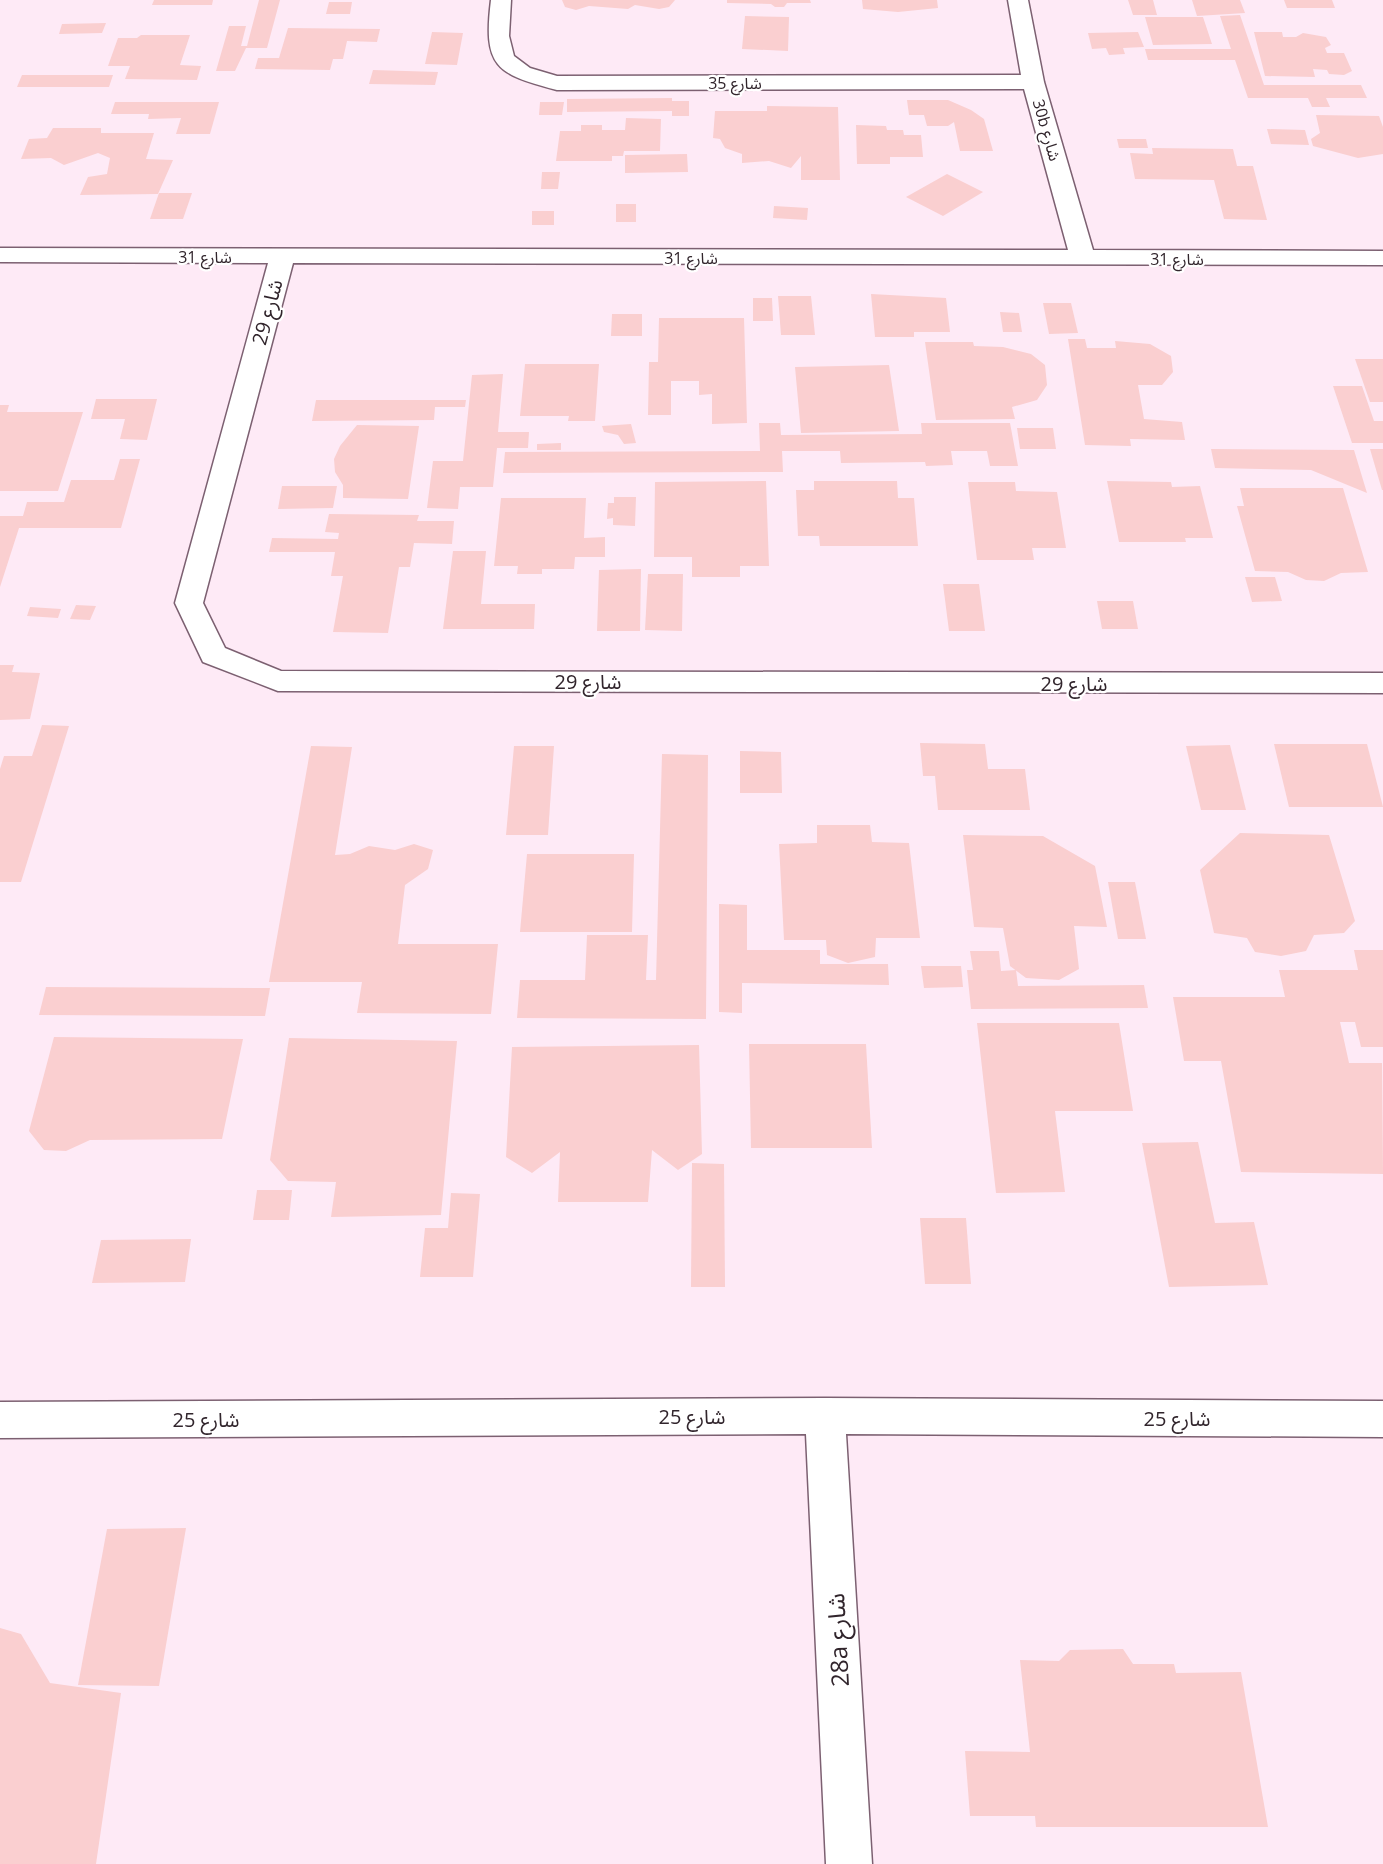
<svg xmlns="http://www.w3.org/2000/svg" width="1383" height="1864" viewBox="0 0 1383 1864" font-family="'Open Sans','Noto Sans Arabic',sans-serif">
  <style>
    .building { fill: #facfd0 }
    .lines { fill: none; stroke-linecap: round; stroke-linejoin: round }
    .minor-casing { stroke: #7c6071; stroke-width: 3 }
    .minor { fill: #fff; fill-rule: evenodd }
    .labels { text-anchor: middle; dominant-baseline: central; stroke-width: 4.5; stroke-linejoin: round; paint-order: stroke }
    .far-street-label { font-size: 16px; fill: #31252c; stroke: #fff }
    .street-label { font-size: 20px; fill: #31252c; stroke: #fff }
    .near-street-label { font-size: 24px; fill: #31252c; stroke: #fff }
  </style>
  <rect width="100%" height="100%" fill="#feeaf6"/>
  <g class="building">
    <path d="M154 0H213L212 5H152Z"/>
    <path d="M259 0H280L267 48H246L235 71H216L229 26H246L241 46H247Z"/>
    <path d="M562 0H675L669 7 659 9 635 5 628 9 589 6 576 10 565 7Z"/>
    <path d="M727 0H810L811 3H787L784 7H775L771 4 727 3Z"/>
    <path d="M862 0H937L938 8 898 12 863 9Z"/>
    <path d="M1128 0H1153L1157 15H1133Z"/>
    <path d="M1192 0H1240L1245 13 1197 16Z"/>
    <path d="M1284 0H1332L1335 8H1287Z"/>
    <path d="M329 2H352L350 14H326Z"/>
    <path d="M1240 15 1264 85H1361L1367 98H1326L1330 107H1312L1308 98H1248L1235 60H1148L1145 49H1231L1220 16Z"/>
    <path d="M745 16 789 17 788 51 742 49Z"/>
    <path d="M1145 17H1203L1212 44 1153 45Z"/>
    <path d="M106 23 102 33 59 34 62 24Z"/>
    <path d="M288 28 380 29 377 42 347 41 343 59H333L330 70 255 69 258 58H279Z"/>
    <path d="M432 32 463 33 457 65 425 64Z"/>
    <path d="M1138 32 1144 47 1123 48 1125 54 1109 55 1106 48 1092 49 1088 33Z"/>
    <path d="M1254 32H1282L1283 37H1296L1303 33 1326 37 1331 45 1325 48 1327 53H1344L1352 71 1344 75 1329 74 1327 70 1313 69 1315 77 1265 76Z"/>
    <path d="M141 35H190L180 65 201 66 197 80 125 79 130 66H108L118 38H137Z"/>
    <path d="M373 70 438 72 435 85 369 84Z"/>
    <path d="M22 75H113L109 87H17Z"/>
    <path d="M672 98V101H689V116H672V111L567 112V99Z"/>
    <path d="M907 100H948L971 110 984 119 993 151H960L954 122 948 126H927L924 115H909Z"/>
    <path d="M115 102H219L210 134H176L181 118 148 119 149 114H111Z"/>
    <path d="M540 102H564L562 115H539Z"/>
    <path d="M767 106 838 107 840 180H801V156L791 168 769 161 742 163V154L725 148 720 139 713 138 715 111H767Z"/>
    <path d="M1316 115 1379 116 1383 127V154L1358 158 1313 146 1311 139 1320 133Z"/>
    <path d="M626 118 661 119 660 151H624L623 156H612V161H556L560 131H581V125H602V130H625Z"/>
    <path d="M856 125 886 126 887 130H903L904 135H921L923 157H890V164H857Z"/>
    <path d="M53 128H101V133H154L146 159 173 160 158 194 80 195 88 177 107 174 110 158 98 153 64 165 51 158 21 159 29 139 47 138Z"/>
    <path d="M1267 129 1305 130 1309 145 1271 144Z"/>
    <path d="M1117 139H1146L1148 148H1119Z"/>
    <path d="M1152 148 1233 149 1237 166H1253L1267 220 1224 219 1214 180 1135 179 1130 153 1153 154Z"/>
    <path d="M687 154 688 172 625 173V155Z"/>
    <path d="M542 172H560L558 189H541Z"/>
    <path d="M947 174 983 192 943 216 906 197Z"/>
    <path d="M159 193H192L183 219H150Z"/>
    <rect x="616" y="204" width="20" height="18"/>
    <path d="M774 206 808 208 807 220 773 218Z"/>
    <rect x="532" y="211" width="22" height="14"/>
    <path d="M871 294 946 298 950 332H914V337H875Z"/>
    <path d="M778 296H811L815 335H781Z"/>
    <path d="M753 298H772L773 321H753Z"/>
    <path d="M1043 303H1071L1078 333 1049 334Z"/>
    <path d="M1000 312 1019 313 1022 332H1003Z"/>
    <path d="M612 314H642V336H611Z"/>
    <path d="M659 318H744L747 423 712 424V394L699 395V381H671V415H648L649 362H658Z"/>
    <path d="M1068 339H1085L1087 348H1116L1115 341 1150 344 1171 356 1173 372 1162 385H1138L1144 419 1182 422 1185 440 1130 439 1131 446 1085 445Z"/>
    <path d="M925 342H973L974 346 1003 347 1031 354 1045 365 1047 385 1037 400 1012 407 1015 419 936 420Z"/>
    <path d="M1355 359H1383V402H1370Z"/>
    <path d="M525 364H599L595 421H568L569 416H520Z"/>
    <path d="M889 365 899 431 801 433 795 367Z"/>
    <path d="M503 374 498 432H529L528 448H497L493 487H460L458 509 427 508 433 461H463L472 375Z"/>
    <path d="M1333 386H1362L1374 421H1383V443H1352Z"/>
    <path d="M96 399H157L147 440 120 439 125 419H91Z"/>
    <path d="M316 400H466L465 407H435L434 420 312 421Z"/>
    <path d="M0 405H9L7 412H83L58 491H0Z"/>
    <path d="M759 423H780L781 435 922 434 921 423H1010L1018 466H990L987 451H951L953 465 926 466 925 462 841 463 840 451H782L783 472 503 473 505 452 760 451Z"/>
    <path d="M631 424 636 443 624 444 618 435 604 432 602 426Z"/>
    <path d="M357 425 419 426 408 499 343 498V485L335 472 334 459 340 446Z"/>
    <path d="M1017 428H1053L1056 449H1020Z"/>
    <path d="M561 443V450H537V444Z"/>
    <path d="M1211 449 1354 450 1367 493 1311 470 1215 468Z"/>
    <path d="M1370 449H1383V490H1382Z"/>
    <path d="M120 459H140L121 528H19L0 587V516H23L27 502H64L71 480H114Z"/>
    <path d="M766 481 769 566H740V577H692V557H654L655 482Z"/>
    <path d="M814 481H897L898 498H914L918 546H820L819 536H798L796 490H814Z"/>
    <path d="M1107 481 1171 482 1172 487 1200 486 1213 538H1185L1186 542H1119Z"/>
    <path d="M968 482H1015L1016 491 1057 492 1066 548H1032L1034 560H977Z"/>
    <path d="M282 486H337L333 508 278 509Z"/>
    <path d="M1240 488H1343L1368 572 1341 573 1324 581 1306 580 1288 572 1255 571 1237 506H1244Z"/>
    <path d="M614 497H636L635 526 613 525V518L607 519 608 503H614Z"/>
    <path d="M501 498H586L584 538 605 537V557H575L574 569H542V574H517L518 566H494Z"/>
    <path d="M329 514 419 515 417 521H454L452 544 414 543 410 567H399L388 633 333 632 343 576H331L335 552H269L272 538 338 539 339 533 325 532Z"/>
    <path d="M453 551H486L481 604H535L534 629H443Z"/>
    <path d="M641 569 640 631H597L599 570Z"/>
    <path d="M648 574H683L682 631 645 630Z"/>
    <path d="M1245 577H1275L1282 601 1252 602Z"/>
    <path d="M943 584H979L985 631H949Z"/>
    <path d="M1097 601H1133L1138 629H1102Z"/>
    <path d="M76 605 96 606 90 620 70 619Z"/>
    <path d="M30 607 61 609 58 618 27 616Z"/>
    <path d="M0 665H14L12 672 40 673 30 719 0 720Z"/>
    <path d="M42 725 69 726 21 882H0V769L4 756H32Z"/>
    <path d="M920 743 985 744 988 769H1025L1030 810H938L935 776H923Z"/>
    <path d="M1274 744H1367L1383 807H1289Z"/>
    <path d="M1230 745 1246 810H1201L1186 746Z"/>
    <path d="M311 746 352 747 335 855 350 854 369 846 395 850 414 844 433 850 428 869 405 885 398 944H498L491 1014 357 1013 362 982H269Z"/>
    <path d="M514 746H554L548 835H506Z"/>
    <path d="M740 751 781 752 782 793H740Z"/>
    <path d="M662 754 708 755 706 1019 517 1018 520 980H585L587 935H648L646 980H656Z"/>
    <path d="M817 825H870L872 842 909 843 920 938H876L875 957 848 963 827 955 826 940H784L779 844 817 843Z"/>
    <path d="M1240 833 1329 835 1355 921 1344 933 1314 935 1306 951 1281 956 1255 952 1247 938 1214 933 1200 870Z"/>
    <path d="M963 835 1043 836 1095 866 1107 927 1074 926 1079 969 1059 980 1026 978 1010 966 1003 928 974 927Z"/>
    <path d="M527 854H634L632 932H520Z"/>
    <path d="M1108 882H1135L1146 939H1118Z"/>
    <path d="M719 904 747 905V950H820V964H888L889 985 742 983V1013L719 1012Z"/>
    <path d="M1354 950H1383V1047H1361L1355 1022H1340L1349 1063H1382L1383 1174 1241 1172 1221 1061H1184L1173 997H1285L1279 970H1358Z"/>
    <path d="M970 951H999L1001 971 1016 970 1018 986 1144 985 1148 1008 971 1009 967 970H973Z"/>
    <path d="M921 966H961L963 987 924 988Z"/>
    <path d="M46 987 270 988 265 1016 39 1015Z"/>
    <path d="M977 1023H1119L1133 1111H1055L1065 1192 996 1193Z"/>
    <path d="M54 1037 243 1039 222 1139 90 1140 66 1151 44 1150 29 1131Z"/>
    <path d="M289 1038 457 1041 441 1215 331 1217 336 1182 288 1181 270 1160Z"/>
    <path d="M749 1044H866L872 1148H751Z"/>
    <path d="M699 1045 702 1154 678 1170 652 1150 648 1202H558L560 1152 532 1173 506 1157 512 1047Z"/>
    <path d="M1198 1142 1215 1223 1254 1222 1268 1285 1169 1287 1142 1143Z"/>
    <path d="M692 1163 724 1164 725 1287H691Z"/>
    <path d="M257 1190H292L289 1220H253Z"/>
    <path d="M451 1193 480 1194 473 1277H420L425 1228H448Z"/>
    <path d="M920 1218H966L971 1284H925Z"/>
    <path d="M191 1239 185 1282 92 1283 101 1240Z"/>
    <path d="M186 1528 159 1686 78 1685 107 1529Z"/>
    <path d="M0 1628 21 1634 50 1683 121 1693 96 1864H0Z"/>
    <path d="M1123 1649 1133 1664H1174L1176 1673 1241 1672 1268 1827H1036L1035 1816H970L965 1751 1030 1752 1020 1660 1059 1661 1070 1650Z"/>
  </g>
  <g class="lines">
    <defs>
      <g id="minor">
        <path d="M491 0H511L509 36 514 56 530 68 557 76 1021 75 1008 0H1028L1044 82 1093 250 1383 251V265L293 263 203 603 225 648 281 671 1383 673V693L278 691 203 662 175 603 268 263 0 262V248L1068 250 1024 89 557 90C495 74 483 66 491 0Z"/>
        <path d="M825 1398 1383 1401V1437L846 1434 872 1864H826L806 1434 0 1438V1402Z"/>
      </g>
    </defs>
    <use href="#minor" class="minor-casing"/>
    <use href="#minor" class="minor"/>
  </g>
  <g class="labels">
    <g class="far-street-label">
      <text x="735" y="83">شارع 35</text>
      <text transform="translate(1047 130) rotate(74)">30b شارع</text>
      <text x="205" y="257">شارع 31</text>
      <text x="691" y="258">شارع 31</text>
      <text x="1177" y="259">شارع 31</text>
    </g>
    <g class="street-label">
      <text transform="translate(267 312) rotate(-75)">شارع 29</text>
      <text x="588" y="681">شارع 29</text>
      <text x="1074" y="683">شارع 29</text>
      <text x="692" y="1416">شارع 25</text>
      <text x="1177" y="1418">شارع 25</text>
      <text x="206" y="1419">شارع 25</text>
    </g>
    <g class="near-street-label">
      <text transform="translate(837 1640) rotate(-93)">28a شارع</text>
    </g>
  </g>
</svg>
